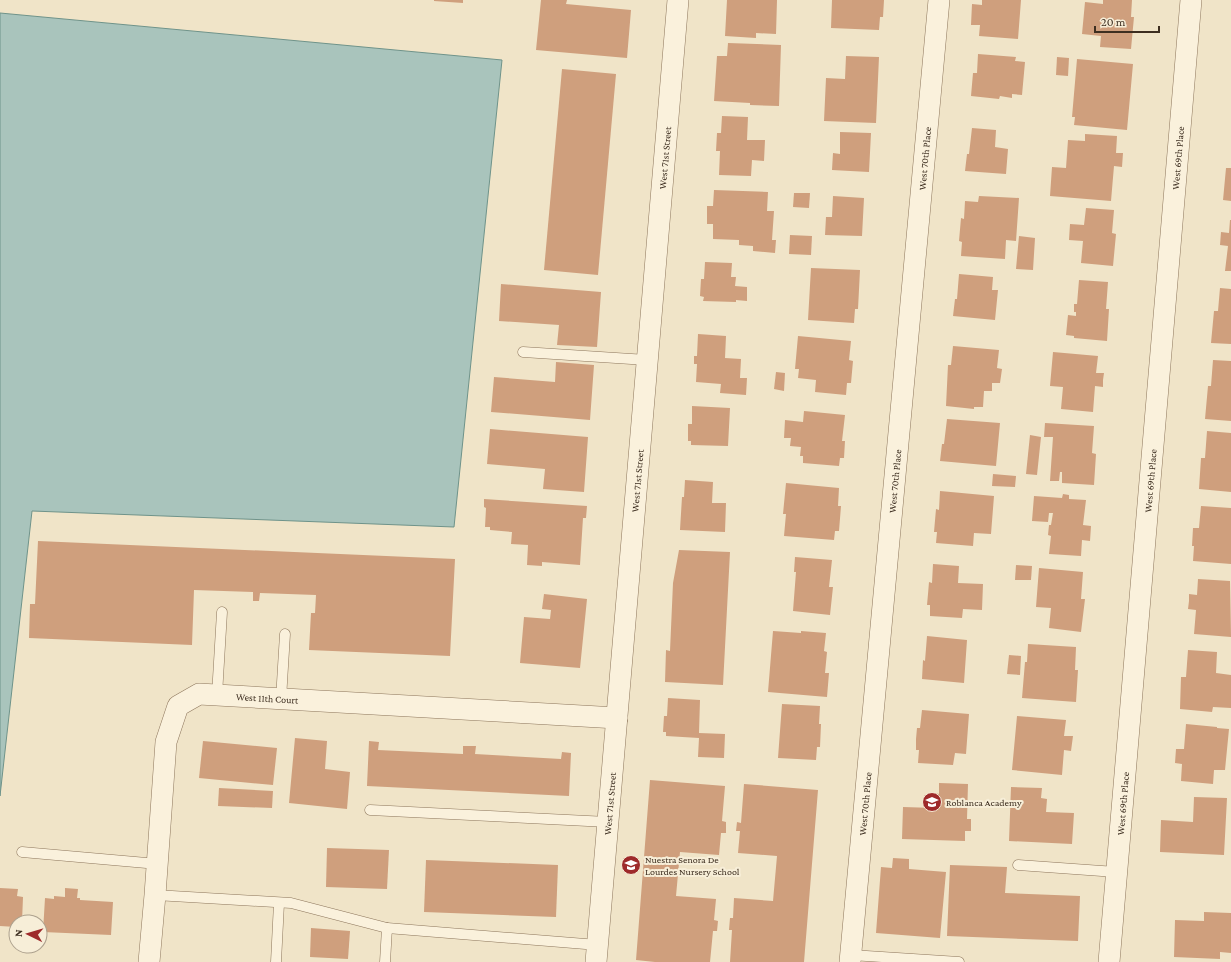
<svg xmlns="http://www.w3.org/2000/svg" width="1231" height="962" viewBox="0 0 1231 962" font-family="'Crimson Pro',serif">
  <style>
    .water { fill: #a9c4bc; stroke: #6f938a }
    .building { fill: #cf9f7d }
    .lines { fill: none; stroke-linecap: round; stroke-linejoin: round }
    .lane-casing { stroke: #8d765c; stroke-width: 11 }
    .street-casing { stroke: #8d765c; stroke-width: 22 }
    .lane { stroke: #faf1dc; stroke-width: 10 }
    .street { stroke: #faf1dc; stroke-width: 21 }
    .labels { text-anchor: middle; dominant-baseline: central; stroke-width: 4; stroke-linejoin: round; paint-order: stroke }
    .street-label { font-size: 10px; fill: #3d2e20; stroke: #f7eed8 }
    .poi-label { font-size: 10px; fill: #3d2e20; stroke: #f7eed8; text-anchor: start }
  </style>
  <rect width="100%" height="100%" fill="#f0e4c8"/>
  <path class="water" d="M0 13 502 60 454 527 32 511 0 796Z"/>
  <g class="building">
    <path d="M434 0H463V3L434 1Z"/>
    <path d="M541 0H567L566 4 631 10 627 58 536 50Z"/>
    <path d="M727 0H777L776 34 756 33V38L725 36Z"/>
    <path d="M832 0H884L883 17H880L879 30 831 28Z"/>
    <path d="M982 0H1021L1018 39 979 36 980 25H971L972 4 982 5Z"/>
    <path d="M1103 0H1132L1131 17H1134L1131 49 1100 47 1101 36 1082 34 1085 2 1103 4Z"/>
    <path d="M728 43 781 45 779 106 750 105V103L714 101 717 56H727Z"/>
    <path d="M978 54 1016 57 1015 61 1025 62 1022 95 1012 94V98L1000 96 999 99 971 96 973 73H977Z"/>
    <path d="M846 56 879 57 876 123 824 121 826 78 845 79Z"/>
    <path d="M1057 57 1069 58 1068 76 1056 75Z"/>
    <path d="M1077 59 1133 64 1127 130 1074 125 1075 117H1072Z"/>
    <path d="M562 69 616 74 598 275 544 270Z"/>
    <path d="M722 116 748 117 747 140H765L764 161 752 160 751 176 719 175 720 151H716L717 133H721Z"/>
    <path d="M972 128 996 130 995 147 1008 149 1006 174 965 171 967 154H969Z"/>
    <path d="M840 132 871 133 869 172 832 170 833 153 840 154Z"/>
    <path d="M1085 134 1117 136 1116 153H1123L1122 167 1114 166 1111 201 1050 196 1052 167 1066 168 1068 140 1085 141Z"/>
    <path d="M1226 168H1231V201L1223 200Z"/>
    <path d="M714 190 768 192 767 211H774L772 240H776L775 253 753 251V246L739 245V240L713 239V224H707V206H713Z"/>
    <path d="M794 193H810L809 208 793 207Z"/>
    <path d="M833 196 864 198 862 236 825 235 826 217H832Z"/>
    <path d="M979 196 1019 198 1016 241 1006 240 1005 259 961 256 962 242 959 241 961 218 964 219 965 201 978 202Z"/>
    <path d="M1086 208 1114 210 1112 233 1116 234 1113 266 1081 263 1083 241 1069 240 1070 224 1084 225Z"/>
    <path d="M1230 220H1231V271H1225L1228 246 1220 245 1221 232 1229 233Z"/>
    <path d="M790 235 812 236 811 255 789 254Z"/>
    <path d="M1019 236 1035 238 1033 270 1016 269Z"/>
    <path d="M705 262 732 263 731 277H736L735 286 747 287V301L736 300V302L703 301 704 297 700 296 701 279H704Z"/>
    <path d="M811 268 860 270 858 309H855L854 323 808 320Z"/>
    <path d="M959 274 993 277 992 290H998L995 320 953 316 955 299H957Z"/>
    <path d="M1079 280 1108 282 1106 309H1109L1107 341 1074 338V336L1066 335 1068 315 1076 316V312H1074V304H1077Z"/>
    <path d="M501 284 601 292 597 347 557 345 559 325 499 321Z"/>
    <path d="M1220 288 1231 289V344L1211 343 1214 311H1218Z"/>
    <path d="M698 334 726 336 725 358 741 359 740 378H747L746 395 720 393 721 384 696 382 697 364H694V356H697Z"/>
    <path d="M798 336 851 341 849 360 853 361 851 383H847L846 395 815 392 816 380 798 378 799 369H795Z"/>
    <path d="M953 346 999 350 997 368 1002 369 1000 383H992V391H984L983 407H974V409L946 406 948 365H951Z"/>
    <path d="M1053 352 1098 356 1096 373H1104L1103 380V387L1095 386 1093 412 1061 409 1063 387 1050 386Z"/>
    <path d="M1213 360 1231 361V421L1205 419 1208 386H1211Z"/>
    <path d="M556 362 594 365 590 420 491 412 494 377 555 382Z"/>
    <path d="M776 372 785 373 784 391 774 389Z"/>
    <path d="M692 406 730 408 728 446 691 445V441H688V424H692Z"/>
    <path d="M804 411 845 415 842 441H845L844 458H840L839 466 803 463V456H800L801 447 790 446 791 438H784L785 420 803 422Z"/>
    <path d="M947 419 1000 423 996 466 940 461 942 444H944Z"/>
    <path d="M1045 423 1094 426 1092 453 1096 454 1094 485 1062 483V472H1060L1059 481H1050L1053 437H1044Z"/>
    <path d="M490 429 588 437 584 492 543 489 545 469 487 464Z"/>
    <path d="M1207 431 1231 433V492L1199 489 1201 458H1205Z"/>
    <path d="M1030 435 1041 437 1037 475 1026 474Z"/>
    <path d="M993 474 1016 476 1015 487 992 486Z"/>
    <path d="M685 480 713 482 712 503H726L725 532 680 530 682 497H684Z"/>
    <path d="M786 483 839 488 838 506H841L839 531H835L834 540 784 536 786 514H783Z"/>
    <path d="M940 491 994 496 991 534 974 533 973 546 936 543 937 532H934L936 509 939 510Z"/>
    <path d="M1063 494 1069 495V499L1086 500 1083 525 1091 526 1090 541 1082 540 1081 556 1049 554 1051 536 1048 535 1049 525H1051L1053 513H1049L1048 522 1032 521 1034 496 1062 498Z"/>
    <path d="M484 499 587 506 586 518H583L580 565 542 562V566L527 565 528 545 511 544 512 532 490 530V527H485L486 508 484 507Z"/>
    <path d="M1201 506 1231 508V564L1193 561 1194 546H1192L1193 528H1199Z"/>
    <path d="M38 541 455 559 450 656 309 650 311 613H315L316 595 260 593 259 601H253V592L194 590 192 645 29 638 30 604H35Z"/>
    <path d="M679 550 730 552 723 685 665 682 666 650 670 651 673 583Z"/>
    <path d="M795 557 832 560 829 587H833L830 615 793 611 796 572H794Z"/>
    <path d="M933 564 959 566 958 583 983 584 982 610 963 609 962 618 930 616V605H927L928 594 929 582 932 583Z"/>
    <path d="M1016 565 1032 566 1031 580H1015Z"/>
    <path d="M1039 568 1083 572 1081 599H1085L1081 632 1049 628 1051 608 1036 607Z"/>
    <path d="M1198 579 1230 581 1231 637 1194 634 1196 610 1188 609 1189 601V594L1197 595Z"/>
    <path d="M544 594 587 599 580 668 520 663 524 617 550 619 551 610 542 609Z"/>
    <path d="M773 631 801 633V631L826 633 824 651 827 652 825 673H829L827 697 768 692Z"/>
    <path d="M927 636 967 640 964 683 922 679 923 660 925 661Z"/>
    <path d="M1028 644 1076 647 1075 670H1078L1076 702 1022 698 1025 662H1027Z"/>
    <path d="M1188 650 1217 652 1216 673 1231 675V708L1213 707 1212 712 1180 709 1181 677H1186Z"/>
    <path d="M1009 655 1021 656 1020 675 1007 674Z"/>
    <path d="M668 698 700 700 699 733 725 734 724 758 698 757 699 738 666 736V732H663L664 716H667Z"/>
    <path d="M782 704 820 706 819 724H821L820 747H817L816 760 778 758Z"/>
    <path d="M922 710 969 714 966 754 955 753 953 765 918 763 919 750H916V739L917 728H920Z"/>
    <path d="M1017 716 1066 720 1064 736H1073L1071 751 1064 750 1062 775 1012 770Z"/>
    <path d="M1186 724 1217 727V728L1229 729 1225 770H1214L1213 784 1181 781 1182 764 1175 763 1176 749H1184Z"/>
    <path d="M295 738 327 741 325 769 350 772 347 809 289 803Z"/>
    <path d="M203 741 277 748 273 785 199 778Z"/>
    <path d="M369 741 379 742 378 750 463 754V746H476L475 754 561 759 562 752 571 753 569 796 367 786Z"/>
    <path d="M650 780 725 786 722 821 726 822V833H721L719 855 680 852 676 896 716 899 714 920 718 921 717 931H713L710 962H655L636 960Z"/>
    <path d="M939 783 968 784 967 819H971V831H965V841L902 839 903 807 935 808V793L939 794Z"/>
    <path d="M744 784 818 790 804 962H730L732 930H729L730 918H733L734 898 773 901 777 856 738 853 740 831H736L737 822 741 823Z"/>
    <path d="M1011 787 1042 788 1041 798 1047 799 1046 812 1074 813 1072 844 1009 841Z"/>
    <path d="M219 788 273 791 272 808 218 806Z"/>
    <path d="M1194 797 1227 798 1224 855 1160 852 1161 820 1193 822Z"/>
    <path d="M327 848 389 850 387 889 326 887Z"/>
    <path d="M893 858 909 859V869L946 872 940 938 876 933 881 867 892 868Z"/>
    <path d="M426 860 558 865 556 917 424 912Z"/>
    <path d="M950 865 1007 867 1005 893 1080 896 1078 941 947 936Z"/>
    <path d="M0 888 18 889 17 896 23 897 22 922H16V927L0 926Z"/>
    <path d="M65 888 78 889 77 898H80V900L113 902 111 935 43 932 45 898 54 899V896L65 897Z"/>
    <path d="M1204 912 1231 913V953L1220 952V959L1174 957 1175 920 1204 921Z"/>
    <path d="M311 928 350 931 348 959 310 957Z"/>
  </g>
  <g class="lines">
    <defs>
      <g id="lane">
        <path d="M523 352 647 360"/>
        <path d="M217 695 222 612"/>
        <path d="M281 699 285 634"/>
        <path d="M370 810 608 822"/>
        <path d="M22 852 158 864"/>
        <path d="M1018 865 1116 872"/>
        <path d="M155 895 291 903 387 928"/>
        <path d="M851 955 959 962"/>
        <path d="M276 962 279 903"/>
        <path d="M385 962 387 928 598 945"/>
      </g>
      <g id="street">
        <path id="s1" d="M149 962 155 895 166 742 178 706 199 694 617 718"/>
        <path id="s2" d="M596 962 678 0"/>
        <path id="s3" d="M850 962 939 0"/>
        <path id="s4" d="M1109 962 1191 0"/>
      </g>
    </defs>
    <use href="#lane" class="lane-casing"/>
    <use href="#street" class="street-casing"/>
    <use href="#lane" class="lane"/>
    <use href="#street" class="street"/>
  </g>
  <defs>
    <symbol id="school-disc" viewBox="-11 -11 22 22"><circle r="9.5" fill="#9e2a2b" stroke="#f7eed8"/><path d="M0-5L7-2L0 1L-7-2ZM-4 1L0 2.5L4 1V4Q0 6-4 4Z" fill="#fff"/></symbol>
  </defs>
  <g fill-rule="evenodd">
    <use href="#school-disc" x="921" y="791" width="22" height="22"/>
    <use href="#school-disc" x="620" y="854" width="22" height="22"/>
  </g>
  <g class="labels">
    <g class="street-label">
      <text stroke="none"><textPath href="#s2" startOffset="807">West 71st Street</textPath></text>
      <text stroke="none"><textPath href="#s3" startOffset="807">West 70th Place</textPath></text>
      <text stroke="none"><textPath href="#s4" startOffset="807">West 69th Place</textPath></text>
      <text stroke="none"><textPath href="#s2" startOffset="483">West 71st Street</textPath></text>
      <text stroke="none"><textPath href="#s3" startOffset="483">West 70th Place</textPath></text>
      <text stroke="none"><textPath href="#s4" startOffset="483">West 69th Place</textPath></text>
      <text stroke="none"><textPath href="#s1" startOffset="351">West 11th Court</textPath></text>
      <text stroke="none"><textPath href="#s2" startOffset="159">West 71st Street</textPath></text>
      <text stroke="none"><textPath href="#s3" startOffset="159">West 70th Place</textPath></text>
      <text stroke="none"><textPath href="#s4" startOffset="159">West 69th Place</textPath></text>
    </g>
    <g class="poi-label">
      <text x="946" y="802">Roblanca Academy</text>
      <text x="645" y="859">Nuestra Senora De<tspan x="645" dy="12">Lourdes Nursery School</tspan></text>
    </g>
  </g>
  <g transform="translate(28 934) rotate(275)"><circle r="19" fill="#f7eed8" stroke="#ada18e"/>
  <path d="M0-3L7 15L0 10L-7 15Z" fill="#9e2a2b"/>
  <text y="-6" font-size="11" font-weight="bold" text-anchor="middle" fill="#3d2e20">N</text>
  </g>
  <path d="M1095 26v6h64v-6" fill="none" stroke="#3d2e20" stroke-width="2"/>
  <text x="1101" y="26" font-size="12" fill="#3d2e20" stroke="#f7eed8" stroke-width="3" paint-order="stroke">20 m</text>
</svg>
